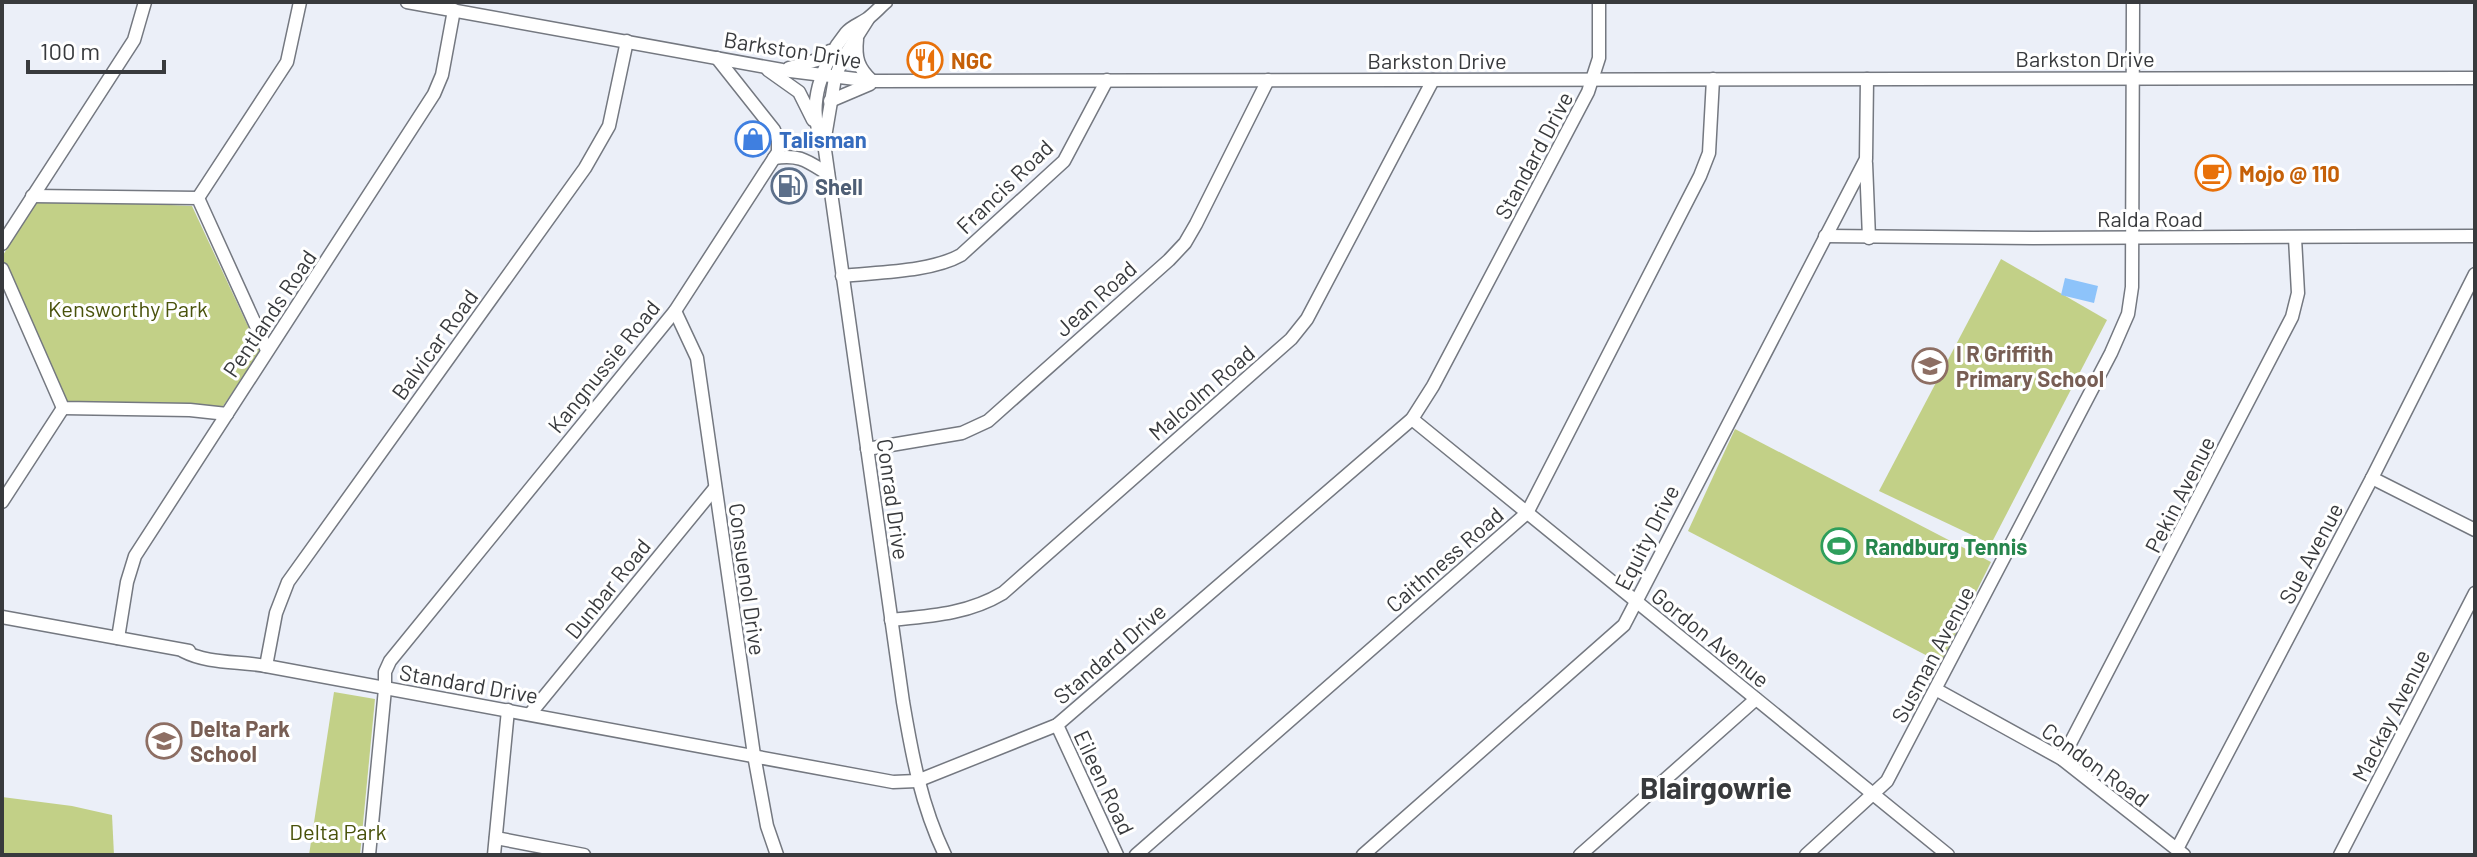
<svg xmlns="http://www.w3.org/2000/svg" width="2477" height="857" viewBox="0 0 2477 857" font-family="Barlow,sans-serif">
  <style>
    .green { fill: #c2d087 }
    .water { fill: #8dc3fa }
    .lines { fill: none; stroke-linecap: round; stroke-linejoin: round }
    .minor-casing { stroke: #747880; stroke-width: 15 }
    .minor { stroke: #fff; stroke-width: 12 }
    .labels { text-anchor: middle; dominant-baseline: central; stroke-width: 6; stroke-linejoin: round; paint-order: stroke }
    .street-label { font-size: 22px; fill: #383a3d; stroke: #fff }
    .food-label { font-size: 22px; font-weight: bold; fill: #c56008; stroke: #fff; text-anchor: start }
    .shop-label { font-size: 22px; font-weight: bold; fill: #366cbe; stroke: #fff; text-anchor: start }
    .service-label { font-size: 22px; font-weight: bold; fill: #4e5e75; stroke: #fff; text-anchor: start }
    .park-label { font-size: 22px; fill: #49520b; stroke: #fff }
    .education-label { font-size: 22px; font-weight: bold; fill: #785e54; stroke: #fff; text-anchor: start }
    .leisure-label { font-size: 22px; font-weight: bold; fill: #27864d; stroke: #fff; text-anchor: start }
    .district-label { font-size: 30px; font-weight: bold; fill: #383a3d; stroke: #fff }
  </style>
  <rect width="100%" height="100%" fill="#ebeff8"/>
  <g class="green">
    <path d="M36 199 192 206 260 352 219 412 63 407 2 276V257Z"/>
    <path d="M2001 259 2107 320 1991 544 1879 491Z"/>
    <path d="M1735 429 1991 562 1941 663 1688 531Z"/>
    <path d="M334 692 375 699 360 855H309Z"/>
    <path d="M2 797 72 806 112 815 114 855H2Z"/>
  </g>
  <path class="water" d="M2065 278 2098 286 2094 303 2061 295Z"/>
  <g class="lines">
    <defs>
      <g id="minor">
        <path d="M407 2 782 70 872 81 2475 78"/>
        <path d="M868 19 842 60 835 78 824 143 903 702C912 755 921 805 945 855"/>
        <path d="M857 39C855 58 858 68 872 81"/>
        <path d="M789 68 817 60 830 51"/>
        <path d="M768 70 799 92 813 120"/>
        <path d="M830 101 870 84"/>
        <path d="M824 143C804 109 823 61 846 33 852 26 860 24 867 19 874 14 880 7 886 2"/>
        <path d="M774 158C800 154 807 161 828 174"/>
        <path d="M1866 163 1869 238"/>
        <path d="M32 196 198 198 267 350"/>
        <path d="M198 198 287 62 300 2"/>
        <path d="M1825 236 2033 238 2475 236"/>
        <path d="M2 244 134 40 145 2"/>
        <path d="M2 269 63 408 190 410 227 414"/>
        <path d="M842 276C877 272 931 272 961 255L1064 161 1107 80"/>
        <path d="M675 311 697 358 754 755 767 826 777 855"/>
        <path d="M1412 419 1948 855"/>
        <path d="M867 449 962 433 988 421 1169 260 1185 243 1196 224 1268 80"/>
        <path d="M2372 478 2475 530"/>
        <path d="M2 502 63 408"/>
        <path d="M2 617 189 651"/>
        <path d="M891 620C931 616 968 614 1003 593L1291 339 1307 319 1433 80"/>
        <path d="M118 638 127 582 135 556 434 94 442 75 454 10"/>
        <path d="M183 651C208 664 238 661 266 666L893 782 917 781 1057 725 1412 419 1433 386 1588 92 1599 58V2"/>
        <path d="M266 666 276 613 288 582 585 168 609 126 627 41"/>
        <path d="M1937 690 2062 759 2184 855"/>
        <path d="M530 714 715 488"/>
        <path d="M1057 725 1117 855"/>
        <path d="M2062 759 2292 317 2298 293 2295 238"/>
        <path d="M496 838 584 855"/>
        <path d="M2177 849 2372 478 2475 274"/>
        <path d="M369 855 385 689V672L390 661 675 311 778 152V140L774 130 717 58"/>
        <path d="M494 855 508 710"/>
        <path d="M1136 855 1527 513 1700 176 1709 153 1713 79"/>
        <path d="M1363 855 1624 625 1866 159 1867 79"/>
        <path d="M1580 855 1756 699"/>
        <path d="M1806 855 1887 781 2111 353 2128 314 2132 287 2133 2"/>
        <path d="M2340 855 2475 593"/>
      </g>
    </defs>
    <use href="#minor" class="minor-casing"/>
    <use href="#minor" class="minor"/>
  </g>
  <defs>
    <symbol id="restaurant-ring" viewBox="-11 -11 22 22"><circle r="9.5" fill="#fff" stroke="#e8710a" stroke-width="1.5"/><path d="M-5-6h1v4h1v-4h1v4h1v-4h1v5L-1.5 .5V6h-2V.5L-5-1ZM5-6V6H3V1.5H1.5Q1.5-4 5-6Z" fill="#e8710a"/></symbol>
    <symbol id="shop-ring" viewBox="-11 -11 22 22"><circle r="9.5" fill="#fff" stroke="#3f7fe0" stroke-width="1.5"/><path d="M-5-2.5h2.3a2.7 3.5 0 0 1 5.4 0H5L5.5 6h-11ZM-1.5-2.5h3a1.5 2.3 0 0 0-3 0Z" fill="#3f7fe0"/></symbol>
    <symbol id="cafe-ring" viewBox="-11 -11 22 22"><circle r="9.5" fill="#fff" stroke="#e8710a" stroke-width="1.5"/><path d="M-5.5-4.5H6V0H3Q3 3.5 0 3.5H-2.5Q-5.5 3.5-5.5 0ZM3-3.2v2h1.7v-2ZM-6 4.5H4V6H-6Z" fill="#e8710a"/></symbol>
    <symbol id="fuel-ring" viewBox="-11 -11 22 22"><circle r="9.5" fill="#fff" stroke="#5c6f8a" stroke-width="1.5"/><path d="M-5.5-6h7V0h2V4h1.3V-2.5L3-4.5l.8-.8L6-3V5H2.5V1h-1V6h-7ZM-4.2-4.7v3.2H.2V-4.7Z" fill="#5c6f8a"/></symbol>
    <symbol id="school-ring" viewBox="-11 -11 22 22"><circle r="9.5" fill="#fff" stroke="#8d6e63" stroke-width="1.5"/><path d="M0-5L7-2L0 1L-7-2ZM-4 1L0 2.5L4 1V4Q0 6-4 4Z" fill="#8d6e63"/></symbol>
    <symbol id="stadium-ring" viewBox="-11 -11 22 22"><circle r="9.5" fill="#fff" stroke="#2e9e5b" stroke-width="1.5"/><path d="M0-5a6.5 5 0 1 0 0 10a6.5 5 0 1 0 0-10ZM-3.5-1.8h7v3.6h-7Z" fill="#2e9e5b"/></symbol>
  </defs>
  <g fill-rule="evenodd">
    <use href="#restaurant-ring" x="905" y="40" width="40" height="40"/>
    <use href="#shop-ring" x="733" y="119" width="40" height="40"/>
    <use href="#cafe-ring" x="2193" y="153" width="40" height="40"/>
    <use href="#fuel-ring" x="769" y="166" width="40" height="40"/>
    <use href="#school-ring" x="1910" y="346" width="40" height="40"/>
    <use href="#stadium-ring" x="1819" y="526" width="40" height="40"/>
    <use href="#school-ring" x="144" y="721" width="40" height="40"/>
  </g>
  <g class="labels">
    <g class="street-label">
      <text transform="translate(793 49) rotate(9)">Barkston Drive</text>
      <text x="2085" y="58">Barkston Drive</text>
      <text x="1437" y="60">Barkston Drive</text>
      <text transform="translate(1533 155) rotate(-62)">Standard Drive</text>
      <text transform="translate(1004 186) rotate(-44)">Francis Road</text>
      <text x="2150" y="218">Ralda Road</text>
      <text transform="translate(1095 298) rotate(-42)">Jean Road</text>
      <text transform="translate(269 313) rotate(-56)">Pentlands Road</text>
      <text transform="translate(434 344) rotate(-54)">Balvicar Road</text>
      <text transform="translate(603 366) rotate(-51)">Kangnussie Road</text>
      <text transform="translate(1201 392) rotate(-41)">Malcolm Road</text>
      <text transform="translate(2179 494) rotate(-63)">Pekin Avenue</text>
      <text transform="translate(894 499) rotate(82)">Conrad Drive</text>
      <text transform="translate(1646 537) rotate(-63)">Equity Drive</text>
      <text transform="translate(2310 553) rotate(-62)">Sue Avenue</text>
      <text transform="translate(1444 559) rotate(-41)">Caithness Road</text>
      <text transform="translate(748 579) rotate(82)">Consuenol Drive</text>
      <text transform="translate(607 588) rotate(-51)">Dunbar Road</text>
      <text transform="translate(1711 637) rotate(39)">Gordon Avenue</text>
      <text transform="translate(1109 653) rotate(-41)">Standard Drive</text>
      <text transform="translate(1932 654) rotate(-62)">Susman Avenue</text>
      <text transform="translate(469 683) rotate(10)">Standard Drive</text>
      <text transform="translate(2390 715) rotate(-63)">Mackay Avenue</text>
      <text transform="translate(2096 764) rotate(36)">Condon Road</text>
      <text transform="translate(1105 782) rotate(65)">Eileen Road</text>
    </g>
    <g class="food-label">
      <text x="951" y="60">NGC</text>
      <text x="2239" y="173">Mojo @ 110</text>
    </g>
    <g class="shop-label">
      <text x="779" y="139">Talisman</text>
    </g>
    <g class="service-label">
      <text x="815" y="186">Shell</text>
    </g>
    <g class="park-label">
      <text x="128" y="308">Kensworthy Park</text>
      <text x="338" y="831">Delta Park</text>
    </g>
    <g class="education-label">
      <text x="1956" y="353">I R Griffith<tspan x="1956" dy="25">Primary School</tspan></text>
      <text x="190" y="728">Delta Park<tspan x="190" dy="25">School</tspan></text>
    </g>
    <g class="leisure-label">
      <text x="1865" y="546">Randburg Tennis</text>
    </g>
    <g class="district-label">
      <text x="1716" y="787">Blairgowrie</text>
    </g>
  </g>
  <rect width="2477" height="857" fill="none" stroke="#383a3d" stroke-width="8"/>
  <path d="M28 60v12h136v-12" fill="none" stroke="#383a3d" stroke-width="4"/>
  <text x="40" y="60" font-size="24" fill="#383a3d" stroke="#ffffff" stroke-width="6" paint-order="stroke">100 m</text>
</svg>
